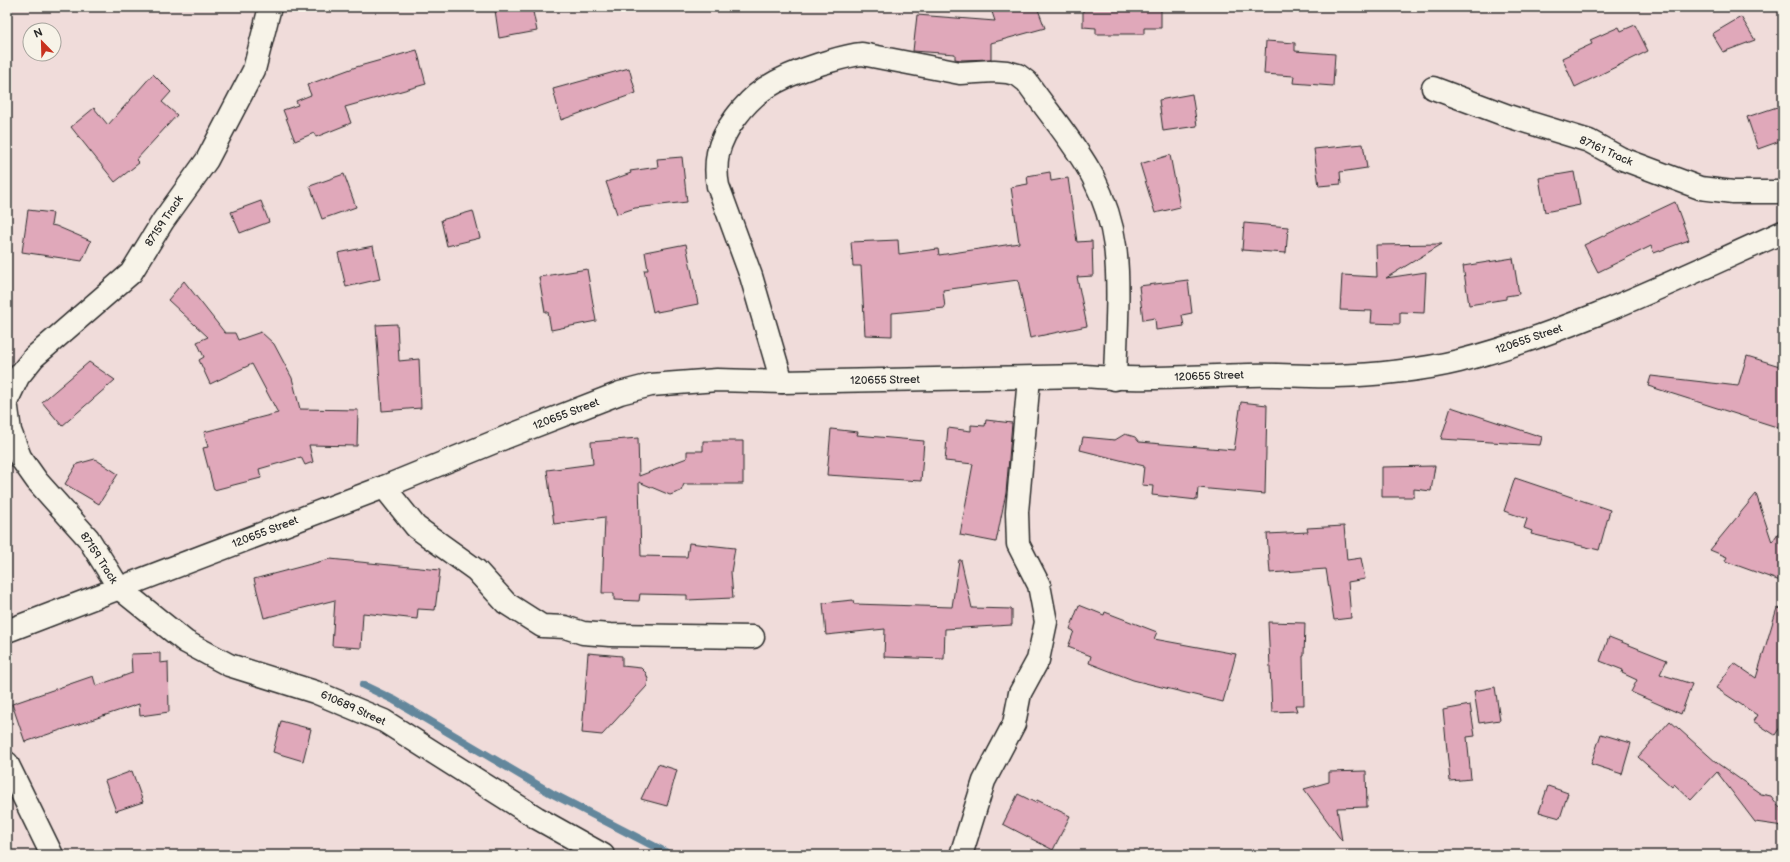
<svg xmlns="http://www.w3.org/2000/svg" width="1790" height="862" viewBox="0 0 1790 862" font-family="'Balsamiq Sans',sans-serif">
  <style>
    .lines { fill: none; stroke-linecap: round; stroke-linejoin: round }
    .stream { stroke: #63879c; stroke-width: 8 }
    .building { fill: #e0a8ba; stroke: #2b2b2b }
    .minor-casing { stroke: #2b2b2b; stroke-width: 25 }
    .major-casing { stroke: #2b2b2b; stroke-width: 25 }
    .minor { stroke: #f7f3e8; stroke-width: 22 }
    .major { stroke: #f7f3e8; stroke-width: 22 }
    .labels { text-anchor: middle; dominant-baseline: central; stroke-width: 4; stroke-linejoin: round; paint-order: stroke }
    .street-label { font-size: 11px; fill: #2b2b2b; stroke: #f7f3e8 }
  </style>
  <rect width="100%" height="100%" fill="#f0dcda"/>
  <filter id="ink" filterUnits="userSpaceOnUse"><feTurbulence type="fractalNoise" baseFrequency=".025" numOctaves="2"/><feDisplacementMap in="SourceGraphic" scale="8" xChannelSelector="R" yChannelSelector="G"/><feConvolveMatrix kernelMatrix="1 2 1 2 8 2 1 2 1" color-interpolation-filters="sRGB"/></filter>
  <g filter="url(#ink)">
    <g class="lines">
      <path class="stream" d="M363 685 394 700 551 793 671 855"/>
    </g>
    <g class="building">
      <path d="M513 7H532L537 31 499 38 495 10Z"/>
      <path d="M1009 7H1037L1045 28 991 43V59L961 60 955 59V54L913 51 917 15 995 21 992 12Z"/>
      <path d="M1083 7H1161V28H1144V34H1096V28L1083 27Z"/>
      <path d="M1741 17 1755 40 1723 52 1712 34Z"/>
      <path d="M1635 25 1648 51 1575 87 1562 58 1592 44 1590 40 1619 27 1621 31Z"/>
      <path d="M1266 41 1295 43V51L1335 54 1333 86 1293 83 1294 76 1264 74Z"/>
      <path d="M417 50 426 84 345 107 351 123 316 137 314 133 295 141 283 110 298 105 296 101 311 95 307 85 356 67Z"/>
      <path d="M629 68 636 93 561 120 553 89Z"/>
      <path d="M153 74 171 92 162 102 177 115 136 160 139 163 115 182 71 127 94 108 108 125Z"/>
      <path d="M1192 94 1197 126 1163 131 1159 100Z"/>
      <path d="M1783 105V140L1758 149 1747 117Z"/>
      <path d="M1363 144 1367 168 1340 172 1341 184 1319 186 1314 149Z"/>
      <path d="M1170 155 1180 207 1155 213 1140 164Z"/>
      <path d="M682 157 687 202 635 208 617 214 606 182 631 173 630 171 658 167 657 159Z"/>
      <path d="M1050 172 1051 181 1068 178 1077 242 1092 241 1093 276 1077 277 1087 326 1030 338 1018 280 943 290 945 308 892 313V336L865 335 861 266H853L851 242 898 240 899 254 938 249 939 255 1019 243 1011 187 1028 184 1027 176Z"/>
      <path d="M1574 172 1580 205 1545 212 1539 178Z"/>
      <path d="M344 174 356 207 322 219 310 186Z"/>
      <path d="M261 201 269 222 240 233 231 212Z"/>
      <path d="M1675 202 1689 240 1654 253 1651 246 1598 272 1584 245Z"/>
      <path d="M28 210 53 213 51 225 56 226 91 241 82 261 22 252Z"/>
      <path d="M473 211 480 238 447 246 441 220Z"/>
      <path d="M1244 223 1288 227 1286 253 1242 250Z"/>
      <path d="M686 244 698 304 657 312V310L653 312 644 270H648L645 252Z"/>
      <path d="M1442 244 1386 278 1426 272 1424 313 1400 312V324L1371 323 1372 311 1340 310 1342 275 1377 277 1376 245Z"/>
      <path d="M373 246 380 279 346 287 338 253Z"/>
      <path d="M1513 258 1519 294 1506 296V299L1469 305 1463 266Z"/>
      <path d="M587 269 596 321 551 330 548 312H545L539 277Z"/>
      <path d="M1188 280 1192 313 1182 315 1184 326 1156 330 1155 318 1143 320 1139 286Z"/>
      <path d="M184 281 225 333H235L238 340 261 332 274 344 292 378 300 409 358 410 357 446 309 445 313 462 305 465 301 457 259 469 261 478 214 490 203 448 208 447 204 432 278 413 252 364 210 384 199 360 204 357 197 342 208 337 168 300Z"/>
      <path d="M397 324 399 361 419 359 421 408 382 411 376 325Z"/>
      <path d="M1747 356 1783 367V429L1648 386 1651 376 1738 386Z"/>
      <path d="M89 362 115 380 62 426 42 402Z"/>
      <path d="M1241 402 1267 405 1265 494 1198 488 1197 500 1152 495 1153 486 1142 485 1144 466 1080 450 1083 437 1115 440 1125 434 1135 437 1139 442 1234 450Z"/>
      <path d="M1451 407 1542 437 1540 445 1441 439Z"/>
      <path d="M986 420 1012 423 1006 493 996 542 960 535 973 464 945 461 948 428 971 431V425L985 426Z"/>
      <path d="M831 429 858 432 857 435 924 441 921 481 827 475Z"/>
      <path d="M638 438 639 476 687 458V451H703V441H743V484H684L681 491 670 495 639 482 641 556 687 557 689 543 735 548 731 572 733 598 687 600V595L640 594 639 601 614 600V593H602L605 517 554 524 547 470 593 464 591 442Z"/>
      <path d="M95 459 118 474 99 504 65 484 77 464Z"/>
      <path d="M1435 466 1431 491 1414 489V497H1382V467Z"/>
      <path d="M1515 478 1610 510 1599 550 1531 534 1532 531 1524 528 1527 519 1504 511Z"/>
      <path d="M1756 494 1772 542 1783 526V582L1725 561 1727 557 1710 550Z"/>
      <path d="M1344 526 1347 560 1361 558 1365 579 1348 582 1351 618 1334 620 1326 569 1270 573 1267 534 1308 532 1307 528Z"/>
      <path d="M330 559 440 570 435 610 418 609 417 619 363 613 361 648 332 646 335 600 264 618 254 579Z"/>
      <path d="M959 560H961L972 608 1012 609V625L945 629 944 659 884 657 885 629 826 635 823 603 853 600 854 604 952 607Z"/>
      <path d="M1079 605 1104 615 1105 612 1157 632 1154 639 1236 654 1223 702 1133 680 1089 663 1091 656 1068 647 1074 631 1070 629Z"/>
      <path d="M1777 608 1783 609V723L1775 735 1753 721 1757 715 1716 688 1734 663 1756 678Z"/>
      <path d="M1268 622 1305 623 1304 656H1303L1304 705H1295L1297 711 1272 712Z"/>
      <path d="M1609 637 1667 660 1660 674 1692 684 1681 714 1631 692 1637 680 1622 673 1623 670 1600 661Z"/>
      <path d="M160 653V663L168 662 169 712 140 716 139 704 25 742 12 704 93 676 96 686 132 673 131 654Z"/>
      <path d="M588 653 622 656V666L641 668 646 673 648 679 647 686 602 735 582 733Z"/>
      <path d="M1495 687 1500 720 1479 723 1474 691Z"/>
      <path d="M1470 705 1475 736 1467 737 1471 779 1450 781 1443 710Z"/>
      <path d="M281 721 311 729 303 761 273 752Z"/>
      <path d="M1670 721 1717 763 1761 794 1771 796 1783 812V826L1755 822 1717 772 1691 800 1674 784 1672 787 1638 757Z"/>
      <path d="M1601 734 1631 743 1622 774 1591 764Z"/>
      <path d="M658 764 677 770 667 806 641 799Z"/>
      <path d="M132 771 143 802 116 811 105 781Z"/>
      <path d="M1366 771 1367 807 1337 808 1342 841 1304 789 1329 782V772Z"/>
      <path d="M1548 786 1568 793 1560 818 1539 812Z"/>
      <path d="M1018 794 1036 803 1037 800 1070 816 1053 850 1003 824Z"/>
    </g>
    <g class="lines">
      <defs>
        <g id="minor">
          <path d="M1433 88 1511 117 1589 141 1620 158 1700 188 1733 192H1783"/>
          <path d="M782 382 751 276 718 186C716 176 716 164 718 153 723 130 745 102 764 89 781 78 801 70 820 64 834 60 848 55 862 54L960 73 994 71 1007 72 1018 75 1027 82C1049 114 1075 143 1093 177 1103 197 1112 223 1115 246 1120 287 1116 337 1115 379"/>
          <path d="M7 400 18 377 34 357 131 273 163 221 207 160 254 70 270 7"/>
          <path d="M7 408 10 431 20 457 37 481 88 538 119 588 186 642 229 665 315 692 384 721 537 818 603 855"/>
          <path d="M384 487 416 527 476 570 506 603 542 626 565 627 583 633 610 635 753 637"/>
          <path d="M7 631 384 487 509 436 620 393 651 385 717 380 782 382 1085 376C1140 381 1194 376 1249 375 1278 374 1307 377 1336 376 1373 375 1423 370 1459 361 1571 332 1678 279 1783 232"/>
          <path d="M961 855 984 781 1014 724 1020 693 1038 660 1046 622 1039 585 1018 544 1017 512 1029 378"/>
        </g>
        <path id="major" d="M7 763 52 855"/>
      </defs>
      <use href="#minor" class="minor-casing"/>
      <use href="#major" class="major-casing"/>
      <use href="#minor" class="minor"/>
      <use href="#major" class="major"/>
    </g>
  </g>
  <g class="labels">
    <g class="street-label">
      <text transform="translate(1606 151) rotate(24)">87161 Track</text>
      <text transform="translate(164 221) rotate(-56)">87159 Track</text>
      <text transform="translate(1529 339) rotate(-19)">120655 Street</text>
      <text transform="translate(1209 376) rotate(-2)">120655 Street</text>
      <text transform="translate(885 380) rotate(-1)">120655 Street</text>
      <text transform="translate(566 414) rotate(-21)">120655 Street</text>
      <text transform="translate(265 532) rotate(-21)">120655 Street</text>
      <text transform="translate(99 558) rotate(57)">87159 Track</text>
      <text transform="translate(353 708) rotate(24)">610689 Street</text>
    </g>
  </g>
  <rect width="1790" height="862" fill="none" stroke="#f7f3e8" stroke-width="24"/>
  <rect x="12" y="12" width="1766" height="838" fill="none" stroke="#2b2b2b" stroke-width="1.5" filter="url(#ink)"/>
  <g transform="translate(42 42) rotate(337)"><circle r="19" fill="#f7f3e8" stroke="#a5a39c"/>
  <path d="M0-3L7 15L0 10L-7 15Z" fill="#c8321e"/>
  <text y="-6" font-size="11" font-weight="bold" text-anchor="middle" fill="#2b2b2b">N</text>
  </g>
</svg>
